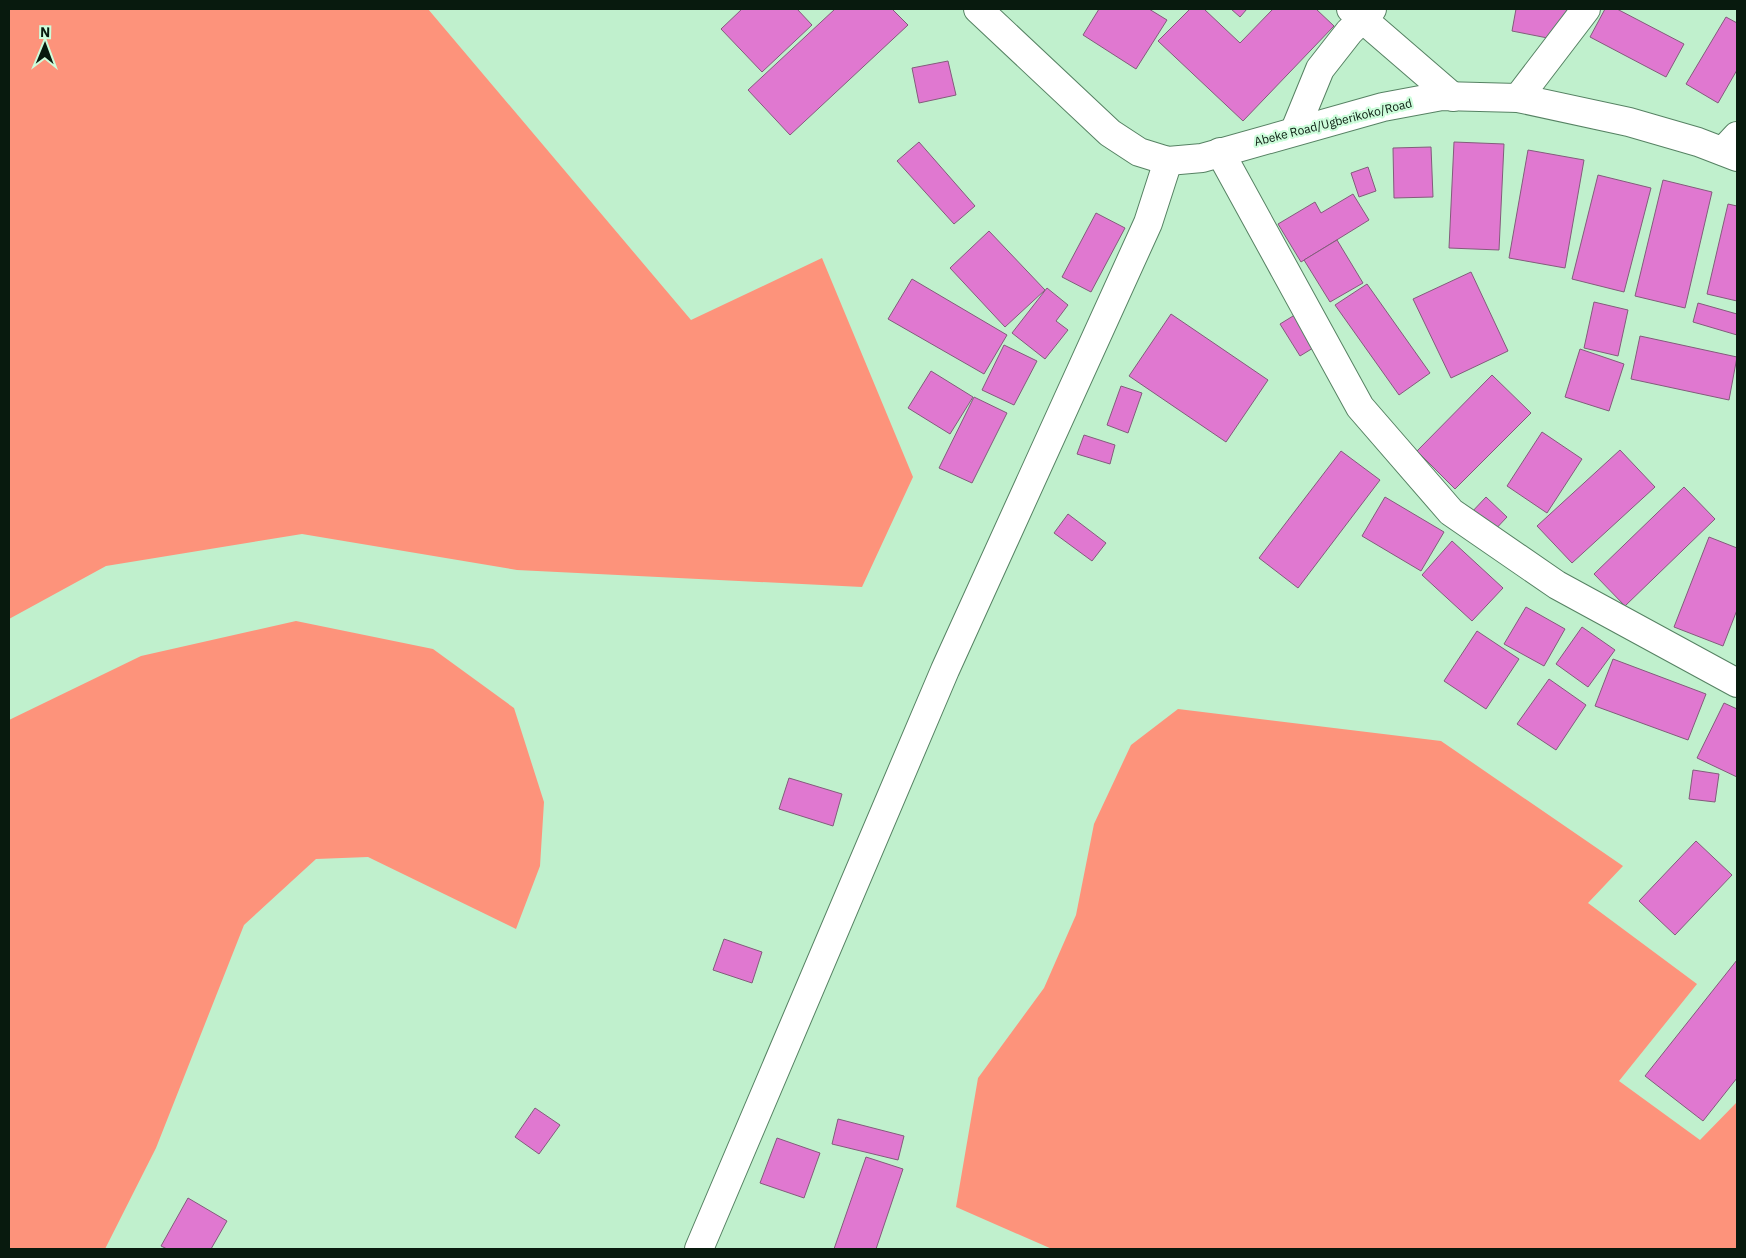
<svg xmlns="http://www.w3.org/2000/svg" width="1746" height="1258" viewBox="0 0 1746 1258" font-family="'IBM Plex Sans',sans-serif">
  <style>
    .forest { fill: #fd937b }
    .building { fill: #e078d0; stroke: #835c7b }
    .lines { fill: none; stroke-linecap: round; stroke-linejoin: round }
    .street-casing { stroke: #568263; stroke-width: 30 }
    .secondary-casing { stroke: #568263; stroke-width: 30 }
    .street { stroke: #fff; stroke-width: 28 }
    .secondary { stroke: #fff; stroke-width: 28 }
    .labels { text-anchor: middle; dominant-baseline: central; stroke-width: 4.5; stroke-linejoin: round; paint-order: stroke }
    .street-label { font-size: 12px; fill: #081a0e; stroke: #cdfddb }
  </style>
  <rect width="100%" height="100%" fill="#c0f0cd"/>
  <g class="forest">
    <path d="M9 9H428L691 320 822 258 913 477 862 587 517 570 302 534 106 566 9 619Z"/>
    <path d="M296 621 433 649 514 708 544 802 540 866 516 929 368 857 316 859 244 925 156 1148 105 1249H9V720L141 656Z"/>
    <path d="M1178 709 1441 741 1623 866 1588 903 1697 984 1619 1081 1700 1140 1737 1102V1249H1052L956 1207 978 1078 1044 988 1076 915 1094 824 1131 745Z"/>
  </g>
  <g class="building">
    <path d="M742 9H797L812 25 762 72 721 29Z"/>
    <path d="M835 9H892L908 25 790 135 748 90Z"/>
    <path d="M1099 9H1149L1167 20 1136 69 1083 35Z"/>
    <path d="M1190 9H1204L1240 43 1273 9H1316L1334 26 1243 121 1158 41Z"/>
    <path d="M1231 9H1247L1240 17Z"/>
    <path d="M1516 9H1579L1573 43 1512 31Z"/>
    <path d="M1605 9H1617L1684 44 1666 77 1590 37Z"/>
    <path d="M1726 17 1737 23V70L1718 103 1686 84Z"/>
    <path d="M948 61 956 95 919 103 912 68Z"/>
    <path d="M919 142 975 206 954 224 897 161Z"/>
    <path d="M1454 142 1504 144 1499 250 1449 248Z"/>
    <path d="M1431 147 1433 197 1394 198 1393 148Z"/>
    <path d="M1528 150 1584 160 1565 268 1509 258Z"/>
    <path d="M1368 167 1376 191 1359 197 1351 173Z"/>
    <path d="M1598 175 1651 188 1624 292 1572 279Z"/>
    <path d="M1663 180 1712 192 1685 308 1635 296Z"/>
    <path d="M1353 194 1369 220 1301 262 1278 224 1315 202 1321 213Z"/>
    <path d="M1728 204 1737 206V301L1707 294Z"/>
    <path d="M1096 213 1125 228 1091 292 1062 277Z"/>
    <path d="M989 231 1045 290 1005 327 950 268Z"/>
    <path d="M1337 240 1363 283 1330 302 1304 260Z"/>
    <path d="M1471 272 1508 351 1451 378 1413 299Z"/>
    <path d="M912 279 1007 335 984 374 888 319Z"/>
    <path d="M1367 284 1430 373 1399 395 1335 305Z"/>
    <path d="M1047 288 1068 305 1056 321 1068 330 1045 359 1012 333Z"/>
    <path d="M1594 302 1628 310 1618 356 1584 348Z"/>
    <path d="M1698 303 1737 314V335L1693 322Z"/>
    <path d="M1298 313 1318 345 1300 356 1280 324Z"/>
    <path d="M1171 314 1268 380 1226 442 1129 376Z"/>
    <path d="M1640 336 1737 357 1729 400 1631 379Z"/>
    <path d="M1004 345 1037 361 1014 405 982 390Z"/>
    <path d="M1580 349 1624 364 1609 411 1565 397Z"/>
    <path d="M931 371 973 397 950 434 908 408Z"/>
    <path d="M1492 375 1531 413 1455 489 1417 451Z"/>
    <path d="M1121 386 1142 393 1128 433 1107 425Z"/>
    <path d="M974 397 1007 413 972 483 939 468Z"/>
    <path d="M1542 432 1582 459 1547 513 1507 486Z"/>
    <path d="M1084 435 1115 445 1110 464 1077 454Z"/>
    <path d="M1620 450 1655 487 1572 563 1537 526Z"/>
    <path d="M1341 451 1380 480 1298 588 1259 558Z"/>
    <path d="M1684 487 1715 519 1625 606 1594 574Z"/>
    <path d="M1385 497 1444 532 1421 571 1362 536Z"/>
    <path d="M1486 497 1507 517 1491 534 1470 514Z"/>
    <path d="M1068 514 1106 543 1092 561 1054 533Z"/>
    <path d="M1709 537 1737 548V610L1723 646 1674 627Z"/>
    <path d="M1452 541 1503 588 1472 621 1422 575Z"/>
    <path d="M1526 607 1565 629 1544 666 1504 644Z"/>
    <path d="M1582 627 1615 650 1588 687 1556 664Z"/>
    <path d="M1477 631 1519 659 1486 709 1444 681Z"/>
    <path d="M1613 659 1706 694 1688 740 1595 706Z"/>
    <path d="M1549 679 1586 705 1556 750 1517 724Z"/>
    <path d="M1724 703 1737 709V777L1697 758Z"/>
    <path d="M1693 770 1719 774 1715 802 1689 799Z"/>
    <path d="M789 778 842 794 833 826 779 809Z"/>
    <path d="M1696 841 1732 875 1675 935 1639 901Z"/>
    <path d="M724 939 762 952 752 983 713 970Z"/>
    <path d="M1737 960V1078L1703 1121 1645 1076Z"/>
    <path d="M535 1108 560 1125 539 1154 515 1137Z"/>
    <path d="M838 1119 904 1136 898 1160 832 1144Z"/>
    <path d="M777 1138 820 1153 804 1198 760 1183Z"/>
    <path d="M866 1157 903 1169 876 1249H834Z"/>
    <path d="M188 1198 227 1221 211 1249H167L161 1246Z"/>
  </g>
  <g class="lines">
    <defs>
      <g id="street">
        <path d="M1351 9 1453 97"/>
        <path d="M1518 98 1586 9"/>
        <path d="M1295 130 1320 69 1349 32 1372 9"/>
        <path d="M1723 151 1737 136"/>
        <path d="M1220 152 1360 407 1451 512 1557 585 1737 683"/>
        <path d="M699 1249 945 670 1148 223 1168 161"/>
      </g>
      <path id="secondary" d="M978 9 1110 133 1139 152 1168 161 1202 158 1383 107 1442 96 1518 98 1629 122 1698 142 1737 157"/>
    </defs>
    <use href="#street" class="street-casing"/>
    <use href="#secondary" class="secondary-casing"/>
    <use href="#street" class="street"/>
    <use href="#secondary" class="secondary"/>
  </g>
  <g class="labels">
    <g class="street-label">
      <text transform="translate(1333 122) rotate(-14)">Abeke Road/Ugberikoko/Road</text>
    </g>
  </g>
  <rect width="1746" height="1258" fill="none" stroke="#081a0e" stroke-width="20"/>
  <g transform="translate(45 45) rotate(1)" stroke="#cdfddb" stroke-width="4" paint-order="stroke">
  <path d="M0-4L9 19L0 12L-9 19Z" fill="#081a0e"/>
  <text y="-8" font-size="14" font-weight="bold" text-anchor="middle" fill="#081a0e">N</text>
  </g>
</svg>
